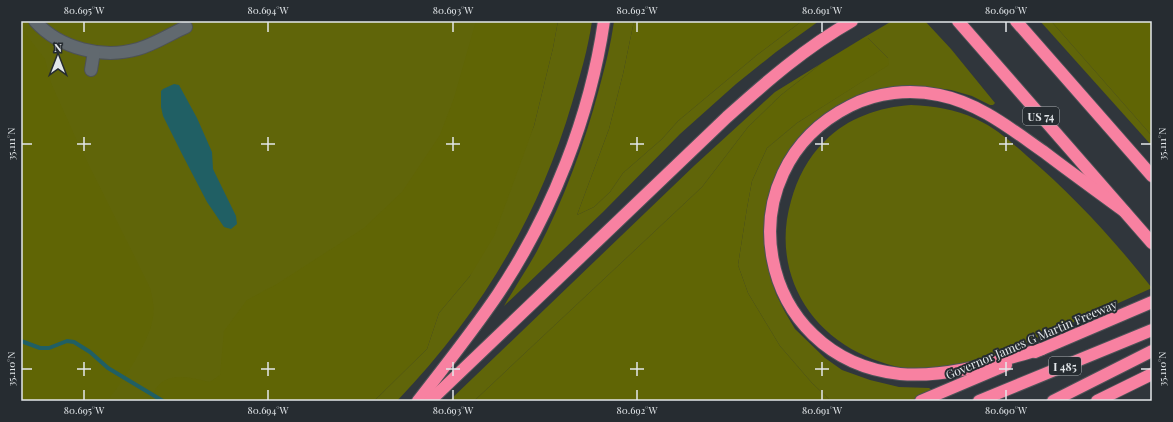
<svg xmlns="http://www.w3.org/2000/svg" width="1173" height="422" viewBox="0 0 1173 422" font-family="'Playfair Display',serif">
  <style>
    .green { fill: #606509 }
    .forest { fill: #606505 }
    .water { fill: #205f64 }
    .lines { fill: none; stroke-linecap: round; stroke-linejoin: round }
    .stream { stroke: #205f64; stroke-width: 4 }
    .minor-casing { stroke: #4d5257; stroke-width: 14 }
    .highway-casing { stroke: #4d5257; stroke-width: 14 }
    .minor { stroke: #61696f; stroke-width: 12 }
    .highway { stroke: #f881a1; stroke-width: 12 }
    .ticks { fill: none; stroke: #e3e7ea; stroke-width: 1.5 }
    .labels { text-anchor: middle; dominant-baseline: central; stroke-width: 4; stroke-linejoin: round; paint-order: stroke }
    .shield { fill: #262c31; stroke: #aaafb2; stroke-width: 1 }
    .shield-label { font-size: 11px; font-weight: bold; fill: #e3e7ea }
    .street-label { font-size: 12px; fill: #e3e7ea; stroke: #262c31 }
    .neatline { fill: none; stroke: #e3e7ea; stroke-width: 1.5 }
    .ticks-label { font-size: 10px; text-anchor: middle; fill: #e3e7ea }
  </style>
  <rect width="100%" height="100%" fill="#30363c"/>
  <g class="green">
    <path d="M21 21H535L335 401H21Z"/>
    <path d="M558 21H592C588 49 580 76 572 103 538 219 480 314 397 401H374L427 349 439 313 470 276 534 126 553 48Z"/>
    <path d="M614 21H634L623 74 609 129 577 215 594 207 610 192 623 173 662 139 678 121 757 55 802 21H819L776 52 736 84 680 134 603 212 504 306C515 287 527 269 537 251 564 199 584 145 599 89 605 67 611 44 614 21Z"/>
    <path d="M892 21H925L951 49 995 103 993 105H990L972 96 951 90 929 87 910 86 886 90 810 130 768 213 765 233 766 254 770 274 776 294 785 312 795 329 825 358 842 370 870 380 899 387 929 388 932 390 911 401H831L812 383 780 346 748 293 738 265 747 208 752 181 767 148 797 123 888 65V58L868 38H863Z"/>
    <path d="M1040 21H1051L1152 136V146Z"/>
    <path d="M822 63 781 95 748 127 702 187 474 401H449L695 165 775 92Z"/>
    <path d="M911 105C934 106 955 109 976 119 996 128 1011 142 1027 156 1073 195 1115 241 1152 288 1124 301 1095 313 1067 325 1019 346 969 370 916 369 897 369 876 361 859 353 801 324 773 263 791 201 797 179 808 157 825 141 847 118 880 107 911 105Z"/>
  </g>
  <g class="forest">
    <path d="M476 21H558L553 48 534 126 494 236 470 276 439 313 427 349 374 401H148C152 396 156 387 161 383 176 372 193 379 210 382L220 375 224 331 247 300 277 284 364 228 402 192 440 135 454 98Z"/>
    <path d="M634 21H802L757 55 678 121 662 139 623 173 610 192 594 207 577 215 609 129 623 74Z"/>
    <path d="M1051 21H1152V136Z"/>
    <path d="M21 28 45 59 51 83 77 141 150 288C153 300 155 310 152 322 148 343 121 385 107 401H21Z"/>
    <path d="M863 38H868L888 58 889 65 797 123 767 148 752 181 747 208 738 265 748 293 780 346 812 383 831 401H474L702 187 748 127 781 95 822 63Z"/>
  </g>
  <path class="water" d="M174 84 179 85 197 118 212 152 213 169 236 216 237 224 231 229 224 227 207 202 182 154 163 116 161 107V91L163 89Z"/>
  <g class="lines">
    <path class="stream" d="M21 341 40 348H49L67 341 74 342 90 352 108 368 163 401"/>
    <defs>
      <g id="minor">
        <path d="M35 21C60 49 103 59 138 49 155 44 170 34 186 27"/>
        <path d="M91 70 94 52"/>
      </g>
      <g id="highway">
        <path d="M958 21 1152 243"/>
        <path d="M1016 21 1152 176"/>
        <path d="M1042 349C995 362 948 378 900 374 756 359 721 171 850 106 877 92 910 89 939 95 979 103 1011 129 1044 152 1070 172 1097 191 1124 211"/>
        <path d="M1035 352 1152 302"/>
        <path d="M418 401C445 366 473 331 498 294 552 213 590 117 604 21"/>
        <path d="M430 401 727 117C766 82 806 47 852 21"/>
        <path d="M921 401 1006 365"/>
        <path d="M979 401 1152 330"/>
        <path d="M1053 401 1152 351"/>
        <path d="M1097 401 1152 374"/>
      </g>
    </defs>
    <use href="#minor" class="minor-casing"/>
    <use href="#highway" class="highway-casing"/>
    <use href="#minor" class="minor"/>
    <use href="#highway" class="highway"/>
  </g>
  <path class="ticks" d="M84 22V32M268 22V32M453 22V32M637 22V32M822 22V32M1006 22V32M84 137V151M268 137V151M453 137V151M637 137V151M822 137V151M1006 137V151M22 144H32M77 144H91M261 144H275M446 144H460M630 144H644M815 144H829M999 144H1013M1141 144H1151M84 362V376M268 362V376M453 362V376M637 362V376M822 362V376M1006 362V376M22 369H32M77 369H91M261 369H275M446 369H460M630 369H644M815 369H829M999 369H1013M1141 369H1151M84 390V400M268 390V400M453 390V400M637 390V400M822 390V400M1006 390V400"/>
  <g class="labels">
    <g class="shield">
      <rect x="1023" y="107" width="36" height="18" rx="3"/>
      <rect x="1049" y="357" width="32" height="18" rx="3"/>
    </g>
    <g class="shield-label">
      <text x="1041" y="116">US 74</text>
      <text x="1065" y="366">I 485</text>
    </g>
    <g class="street-label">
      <text transform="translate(1031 339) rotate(-23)">Governor James G Martin Freeway</text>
    </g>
  </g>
  <rect width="1173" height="422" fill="none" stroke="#262c31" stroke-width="44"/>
  <g transform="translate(58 58)" stroke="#262c31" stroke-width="3" paint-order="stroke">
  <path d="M0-3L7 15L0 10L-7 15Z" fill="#e3e7ea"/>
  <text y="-6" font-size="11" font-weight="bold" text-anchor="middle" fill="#e3e7ea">N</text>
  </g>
  <rect x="22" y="22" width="1129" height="378" class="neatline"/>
  <g class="ticks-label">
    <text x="84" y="14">80.695°W</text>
    <text x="268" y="14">80.694°W</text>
    <text x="453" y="14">80.693°W</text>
    <text x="637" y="14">80.692°W</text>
    <text x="822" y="14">80.691°W</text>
    <text x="1006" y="14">80.690°W</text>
    <text transform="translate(11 144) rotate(-90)" y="4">35.111°N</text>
    <text transform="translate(1162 144) rotate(-90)" y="4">35.111°N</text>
    <text transform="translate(11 369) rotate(-90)" y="4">35.110°N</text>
    <text transform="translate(1162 369) rotate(-90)" y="4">35.110°N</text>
    <text x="84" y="414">80.695°W</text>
    <text x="268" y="414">80.694°W</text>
    <text x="453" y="414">80.693°W</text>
    <text x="637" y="414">80.692°W</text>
    <text x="822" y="414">80.691°W</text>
    <text x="1006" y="414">80.690°W</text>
  </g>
</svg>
